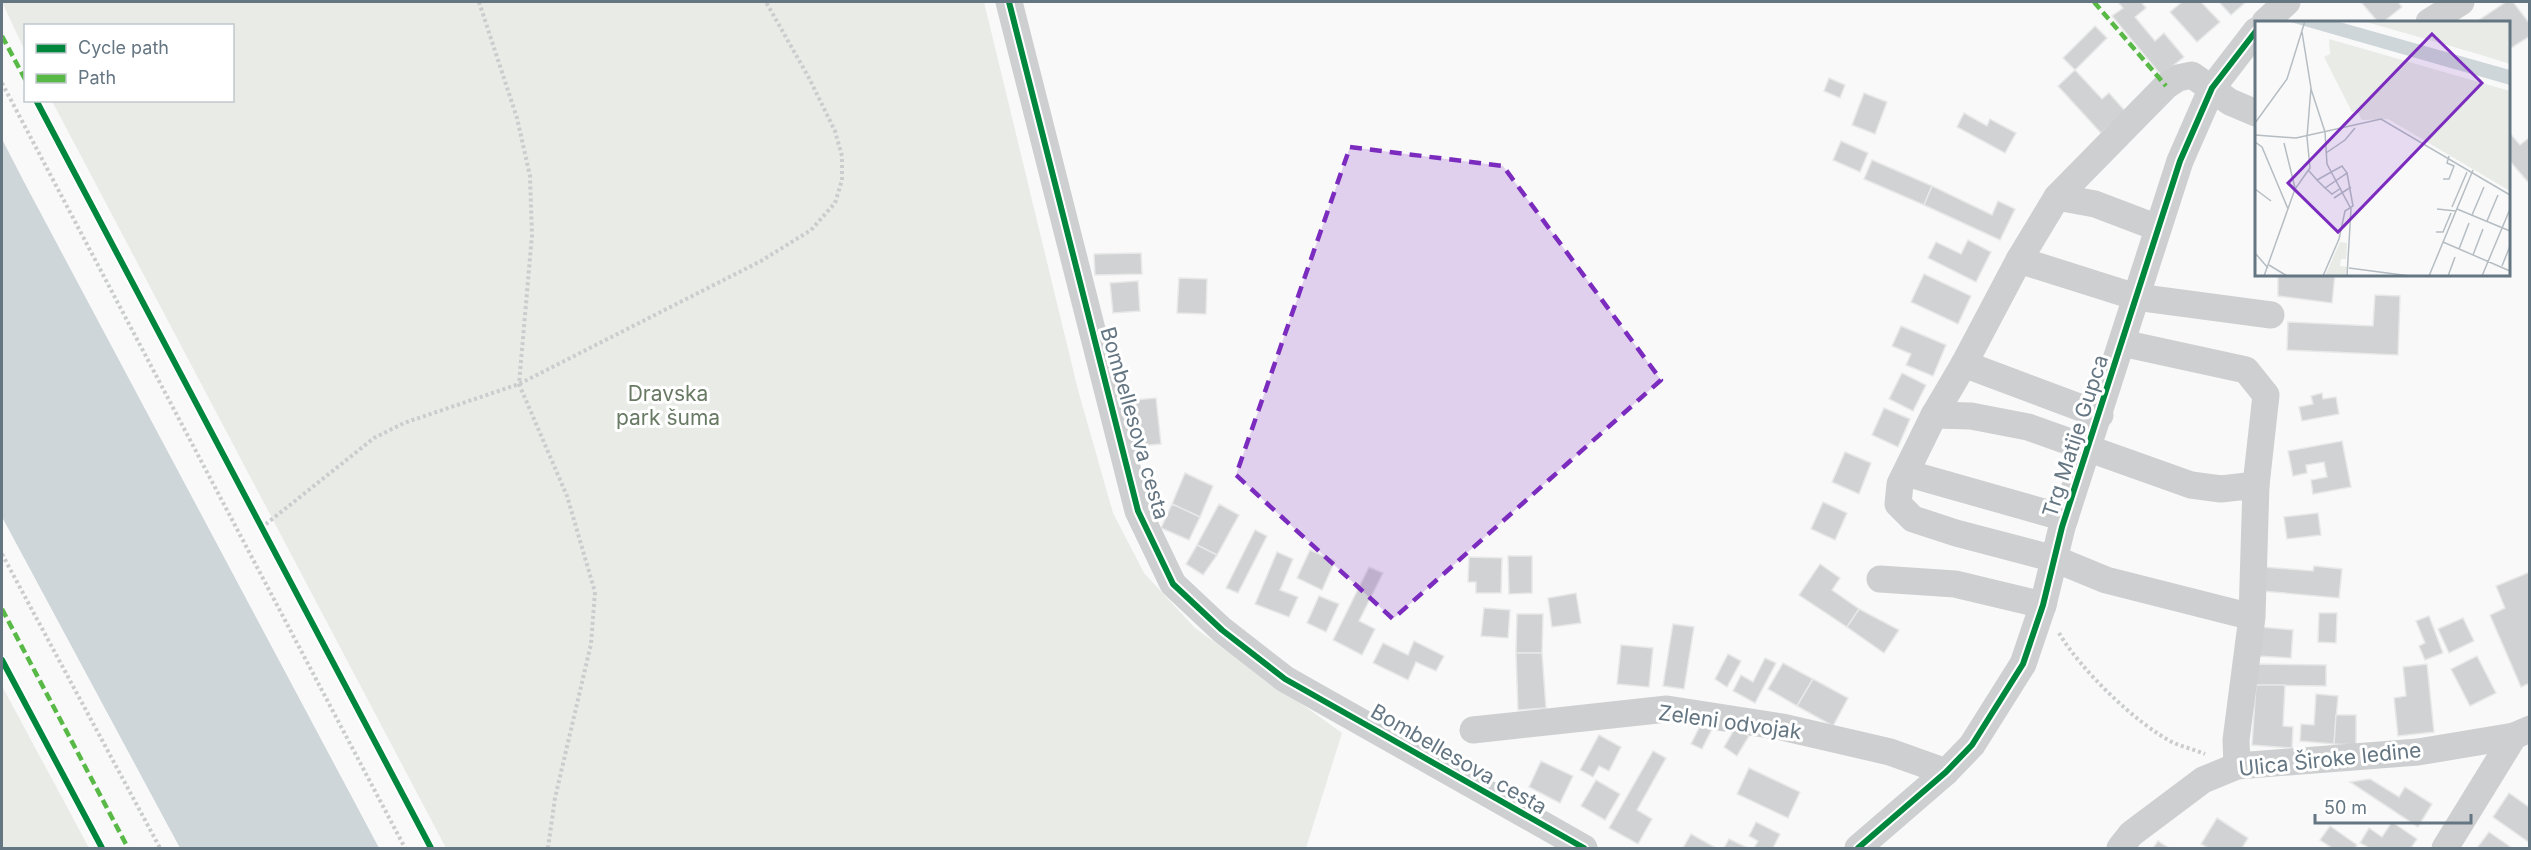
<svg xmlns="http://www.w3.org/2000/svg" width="2531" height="850" viewBox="0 0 2531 850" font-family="Inter,sans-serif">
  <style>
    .green { fill: #e8ebe6 }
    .water { fill: #ced6d9 }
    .building { fill: #d0d2d3; stroke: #e8e8e8; stroke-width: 1.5 }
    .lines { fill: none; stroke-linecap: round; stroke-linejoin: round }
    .path { stroke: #cbcccd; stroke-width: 4; stroke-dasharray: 3 3; stroke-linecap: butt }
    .minor { stroke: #cecfd0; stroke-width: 27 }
    .quiet { stroke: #58b947; stroke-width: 4.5; stroke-dasharray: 9 4.5; stroke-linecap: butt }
    .cycleway-casing { stroke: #fff; stroke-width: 10 }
    .cycleway { stroke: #00873e; stroke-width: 6 }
    .marked { fill: #7b2cbf; fill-opacity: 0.2; stroke: #7b2cbf; stroke-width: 4.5; stroke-dasharray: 12 8; stroke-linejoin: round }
    .labels { text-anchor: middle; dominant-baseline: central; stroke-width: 6; stroke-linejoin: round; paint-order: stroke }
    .park-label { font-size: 21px; fill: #687a64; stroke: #fff }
    .street-label { font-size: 21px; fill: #657683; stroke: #fff }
    .inset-road { fill: none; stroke: #b5bdc3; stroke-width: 1.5 }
    .view { fill: #7b2cbf; fill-opacity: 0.15; stroke: #7b2cbf; stroke-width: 3 }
    .inset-edge { fill: none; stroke: #657683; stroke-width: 3 }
  </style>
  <rect width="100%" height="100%" fill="#f9f9f9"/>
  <g class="green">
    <path d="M2 2H984L1078 390 1113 513 1144 573 1195 628 1342 733 1306 848H446L52 101 232 100V26H26L25 51Z"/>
    <path d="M2 686 89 848H2Z"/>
  </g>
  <path class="water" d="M2 139 23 180 379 848H180L2 517Z"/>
  <g class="building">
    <path d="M2118 2H2141L2146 8 2135 17 2155 41 2164 33 2184 57 2161 75 2112 16 2123 8Z"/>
    <path d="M2182 2H2201L2220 22 2197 42 2170 12Z"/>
    <path d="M2219 2H2246L2231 15Z"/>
    <path d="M2361 2H2398L2402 7 2383 22H2378Z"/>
    <path d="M2506 2H2513L2530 24V36L2508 50V22H2476Z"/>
    <path d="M2095 26 2107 38 2075 70 2063 58Z"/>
    <path d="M2075 70 2102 99 2109 93 2125 111 2101 133 2058 86Z"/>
    <path d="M1829 78 1845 85 1840 98 1824 91Z"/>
    <path d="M1864 93 1887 102 1875 134 1852 125Z"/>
    <path d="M1964 113 1987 126 1990 119 2016 133 2005 153 1957 127Z"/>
    <path d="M2508 131 2520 145 2530 137 2529 183 2508 159Z"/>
    <path d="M1841 141 1868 153 1860 172 1833 160Z"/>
    <path d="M1872 160 1932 186 1924 205 1864 179Z"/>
    <path d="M1932 186 1992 215 1998 201 2015 209 2000 240 1924 205Z"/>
    <path d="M1968 240 1991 252 1976 282 1928 258 1936 242 1961 254Z"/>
    <path d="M1141 253 1142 274 1095 275 1094 254Z"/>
    <path d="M1924 274 1971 296 1958 324 1911 302Z"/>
    <path d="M2278 274H2335L2332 303 2278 296Z"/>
    <path d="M1179 278 1207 279 1206 314 1177 313Z"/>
    <path d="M1138 281 1140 311 1113 313 1110 283Z"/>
    <path d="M2375 295 2400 296 2398 355 2287 350 2288 322 2373 326Z"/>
    <path d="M1901 326 1946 345 1933 376 1906 365 1911 354 1892 346Z"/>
    <path d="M1902 373 1926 385 1913 411 1889 399Z"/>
    <path d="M2322 393 2323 399 2336 397 2339 414 2302 421 2299 407 2313 404 2311 396Z"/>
    <path d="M1156 398 1161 444 1139 446 1134 400Z"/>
    <path d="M1884 408 1910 419 1898 447 1872 435Z"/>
    <path d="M2342 441 2351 487 2313 494 2311 480 2327 477 2324 462 2306 465 2307 473 2293 476 2288 451Z"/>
    <path d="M1845 452 1871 463 1859 494 1832 482Z"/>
    <path d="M1185 473 1213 486 1200 517 1172 504Z"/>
    <path d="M1823 502 1847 513 1835 540 1811 529Z"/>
    <path d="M1172 504 1200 517 1189 540 1161 528Z"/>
    <path d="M1219 504 1239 515 1217 555 1197 545Z"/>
    <path d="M2318 513 2321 535 2287 539 2284 517Z"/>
    <path d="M1255 530 1267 536 1238 593 1226 588Z"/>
    <path d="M1197 545 1217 555 1203 575 1186 564Z"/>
    <path d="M1310 550 1335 561 1322 590 1297 578Z"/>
    <path d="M1277 552 1293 559 1280 590 1298 597 1289 617 1255 604Z"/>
    <path d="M1508 556H1532V593L1509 594Z"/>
    <path d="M1469 557 1502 558 1501 593H1476V582H1468Z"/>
    <path d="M1820 564 1840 578 1832 590 1859 609 1847 627 1799 595Z"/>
    <path d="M2314 566 2342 569 2339 598 2262 591 2264 567 2313 571Z"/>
    <path d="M1369 567 1383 573 1359 621 1375 629 1362 655 1333 640Z"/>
    <path d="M2530 572V683L2521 687 2490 615 2505 608 2496 586Z"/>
    <path d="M1576 593 1581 623 1552 627 1548 598Z"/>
    <path d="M1319 596 1339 604 1326 632 1307 623Z"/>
    <path d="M1484 608 1510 610 1508 638 1481 636Z"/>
    <path d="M1859 609 1899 630 1884 653 1847 627Z"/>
    <path d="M2319 613H2337L2336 643 2318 642Z"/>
    <path d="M1517 614H1543L1542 653H1516Z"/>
    <path d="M2429 616 2443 653 2425 660 2419 646 2425 643 2416 621Z"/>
    <path d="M2463 618 2474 641 2449 653 2438 629Z"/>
    <path d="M1673 624 1694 627 1684 689 1663 686Z"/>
    <path d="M2260 627 2293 630 2291 658 2258 656Z"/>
    <path d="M1414 641 1444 656 1436 671 1416 662 1408 680 1373 663 1383 643 1408 655Z"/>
    <path d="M1621 645 1653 648 1649 687 1617 684Z"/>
    <path d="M1516 653H1542L1546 708 1518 710Z"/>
    <path d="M1728 654 1741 661 1727 687 1715 679Z"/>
    <path d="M2477 656 2496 693 2470 706 2451 669Z"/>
    <path d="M1765 658 1776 663 1755 703 1733 691 1741 675 1753 682Z"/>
    <path d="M1783 663 1813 679 1797 706 1768 689Z"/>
    <path d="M2256 664 2326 665V686L2256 685Z"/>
    <path d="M2427 664 2434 732 2398 736 2394 698 2406 696 2403 667Z"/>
    <path d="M1813 679 1848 698 1833 726 1797 706Z"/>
    <path d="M2256 685H2285L2283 726 2293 727 2292 748 2252 745Z"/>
    <path d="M2316 694 2338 696 2334 744 2300 741 2301 724 2314 725Z"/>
    <path d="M2336 715H2356V745L2334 744Z"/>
    <path d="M1701 724 1712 729 1702 749 1691 744Z"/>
    <path d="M1735 728 1749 736 1737 756 1724 747Z"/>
    <path d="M1599 735 1621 747 1609 771 1599 766 1593 777 1580 770Z"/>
    <path d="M1653 751 1666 758 1637 810 1652 819 1638 844 1609 828Z"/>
    <path d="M1541 761 1573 776 1560 803 1529 787Z"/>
    <path d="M1749 768 1800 792 1788 818 1737 794Z"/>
    <path d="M2370 779 2399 797 2405 787 2432 804 2418 827 2350 782Z"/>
    <path d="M1596 780 1620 794 1605 820 1581 806Z"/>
    <path d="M2509 793 2530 808V843L2493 817Z"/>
    <path d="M2217 818 2248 838 2242 848H2208L2201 844Z"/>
    <path d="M1756 822 1780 834 1773 848H1754L1758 841 1749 836Z"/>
    <path d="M2392 822 2417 839 2411 848H2369L2360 843 2369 828 2382 837Z"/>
    <path d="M2330 826 2357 845 2355 848H2332L2320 840Z"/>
    <path d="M2489 832 2512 848H2477Z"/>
    <path d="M1691 834 1716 848H1683Z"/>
    <path d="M1729 839 1748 848H1724Z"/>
    <path d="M2158 841 2169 848H2153Z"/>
  </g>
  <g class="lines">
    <g class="path">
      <path d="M479 2 517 118 530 176 532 235 519 384 567 496 595 592 591 644 555 798 548 848"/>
      <path d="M2 83 405 848"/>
      <path d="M261 528 374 438 404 423 519 384 761 261 811 230 835 203 842 180V156L835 131 809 78 766 2"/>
      <path d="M2 554 160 848"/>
      <path d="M2059 633C2080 669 2136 724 2174 743 2184 747 2195 750 2205 754"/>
    </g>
    <g class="minor">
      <path d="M1009 2 1138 511 1173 584 1222 630 1285 679 1584 848"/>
      <path d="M2265 22 2287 2"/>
      <path d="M2429 22 2461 2"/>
      <path d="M2057 197 2095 204 2158 228"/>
      <path d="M2019 260 2136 297 2271 315"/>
      <path d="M2122 343 2246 370 2266 395 2256 485"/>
      <path d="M1964 364 2100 415"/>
      <path d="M1934 415 1964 364 2019 260 2057 197 2166 86 2178 78 2192 75 2230 102 2256 113"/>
      <path d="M1906 473 2065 518"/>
      <path d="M1880 579 1955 584 2043 605"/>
      <path d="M1473 730 1667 709 1782 727 1890 752 1946 772"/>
      <path d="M2237 766 2236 740 2252 617 2256 485 2221 489 2191 485 2028 427 1971 416 1934 415 1900 484 1898 504 1913 519 1956 533 2055 559 2106 580 2252 617"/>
      <path d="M1858 848 1946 772 1972 745 2023 664 2043 605 2062 527 2180 161 2212 88 2256 31"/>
      <path d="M2120 848 2131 834 2203 780 2237 766 2418 752 2514 736 2530 729"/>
      <path d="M2445 848 2514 736"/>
    </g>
    <g class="quiet">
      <path d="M2094 2 2166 86"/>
      <path d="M2 36 26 81"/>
      <path d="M2 609 128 848"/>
    </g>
    <defs>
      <g id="cycleway">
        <path d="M1009 2 1138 511 1173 584 1222 630 1285 679 1584 848"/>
        <path d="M36 100 431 848"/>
        <path d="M2 660 102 848"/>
        <path d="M1858 848 1946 772 1972 745 2023 664 2043 605 2062 527 2180 161 2212 88 2256 31"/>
      </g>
    </defs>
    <use href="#cycleway" class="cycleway-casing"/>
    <use href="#cycleway" class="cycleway"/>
  </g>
  <path class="marked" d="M1350 147 1503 166 1661 380 1393 619 1236 475Z"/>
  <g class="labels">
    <g class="park-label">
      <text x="668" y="393">Dravska<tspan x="668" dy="24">park šuma</tspan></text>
    </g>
    <g class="street-label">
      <text transform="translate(1135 423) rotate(74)">Bombellesova cesta</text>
      <text transform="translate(2075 436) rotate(-72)">Trg Matije Gupca</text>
      <text transform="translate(1730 722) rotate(8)">Zeleni odvojak</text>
      <text transform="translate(1459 759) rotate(30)">Bombellesova cesta</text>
      <text transform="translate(2330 759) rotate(-6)">Ulica Široke ledine</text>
    </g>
  </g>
  <g transform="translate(2255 21)">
    <rect width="255" height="255" fill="#f9f9f9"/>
    <path d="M108 0H255V43L223 33ZM74 18 255 70V170L133 98 107 99 102 90 97 91 69 36 75 33ZM85 221 92 222 91 238H86L85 245 92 246 90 255H70Z" fill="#e8ebe6"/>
    <path d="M32 0H81L255 49V64Z" fill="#ced6d9"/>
    <path class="inset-road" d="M56 68 70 111 72 143 96 188 92 255M0 102 32 58 50 0M0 114 41 117 126 98 255 174M0 121 7 126 33 188M29 122 40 167M71 132 90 119 100 107M54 150 62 159 70 167 92 152 87 145 62 159M188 158H194L199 145 192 142 194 135M70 167 77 173 86 167M0 168 16 180M79 177 96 166M197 186 212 151M182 188 201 190M202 188 255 210M217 194 229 166M232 200 243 174M181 211H188L196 192M188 221 255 250M204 228 214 202M0 232 13 247M218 234 228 208M14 244 32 255M247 245 255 225M94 247 155 255M9 255 40 168 55 147 52 116 56 67 47 11M68 255 84 218 90 190 98 185 92 152M174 255 218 149M193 255 200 236M227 255 255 188"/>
    <path class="view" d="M177 13 227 62 83 211 33 162Z"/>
    <rect width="255" height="255" class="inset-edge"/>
  </g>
  <rect width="2531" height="850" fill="none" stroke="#657683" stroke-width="6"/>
  <rect x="24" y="24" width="210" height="78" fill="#ffffff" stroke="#c1c8cd" stroke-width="1.5"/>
  <rect x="36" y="44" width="30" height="9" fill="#00873e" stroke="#c1c8cd" stroke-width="1.5"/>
  <text x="78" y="54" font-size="18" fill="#657683">Cycle path</text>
  <rect x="36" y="74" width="30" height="9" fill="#58b947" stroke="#c1c8cd" stroke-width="1.5"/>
  <text x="78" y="84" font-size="18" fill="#657683">Path</text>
  <path d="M2315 814v9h156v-9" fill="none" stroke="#657683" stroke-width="3"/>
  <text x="2324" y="814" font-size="18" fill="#657683" stroke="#ffffff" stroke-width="4.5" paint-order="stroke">50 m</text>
</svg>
